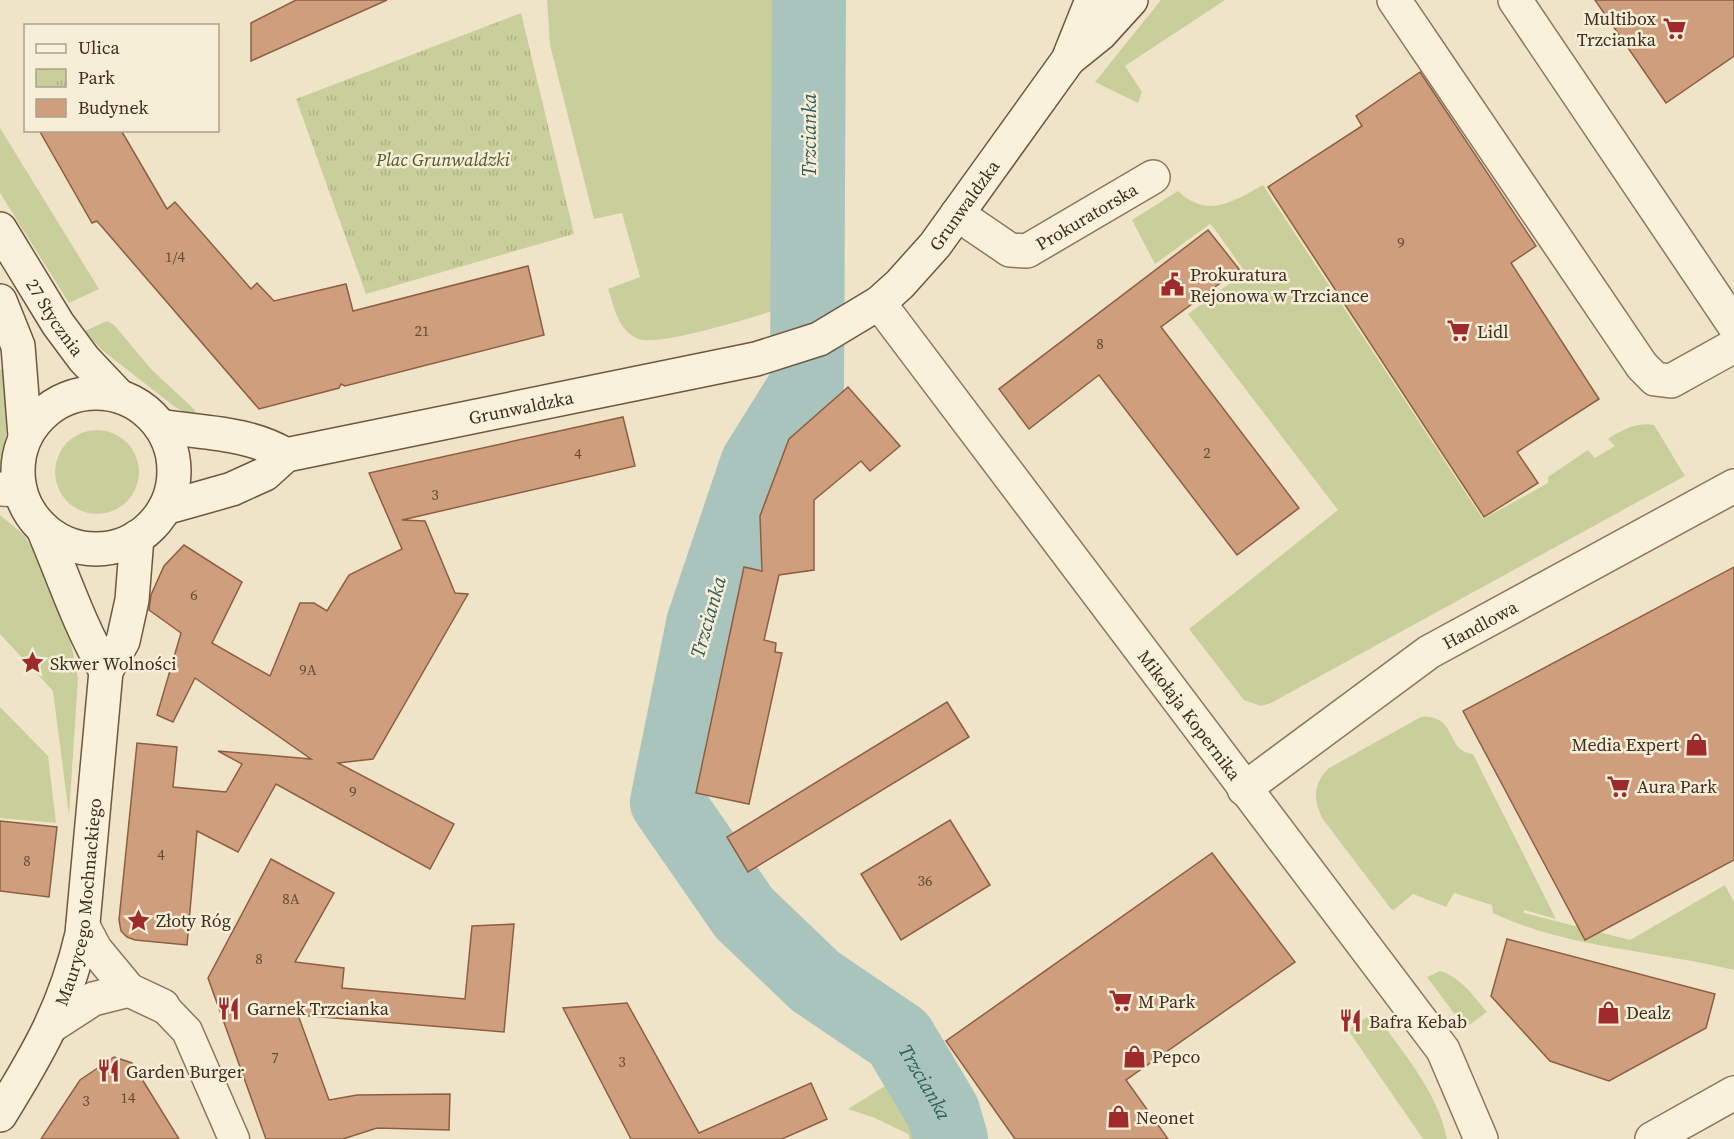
<svg xmlns="http://www.w3.org/2000/svg" width="1734" height="1139" viewBox="0 0 1734 1139" font-family="'Source Serif 4',serif">
  <style>
    .grass { fill: #c9cf9b }
    .park { fill: url(#park-tufts) }
    .lines { fill: none; stroke-linecap: round; stroke-linejoin: round }
    .river { stroke: #a9c4bc; stroke-width: 74 }
    .building { fill: #cf9f7d; stroke: #8d5f41; stroke-width: 1.5 }
    .pedestrian-casing { stroke: #8d765c; stroke-width: 33 }
    .minor-casing { stroke: #8d765c; stroke-width: 36 }
    .secondary-casing { stroke: #6f573f; stroke-width: 36 }
    .pedestrian { stroke: #faf1dc; stroke-width: 30 }
    .minor { stroke: #faf1dc; stroke-width: 33 }
    .secondary { stroke: #faf1dc; stroke-width: 33 }
    .labels { text-anchor: middle; dominant-baseline: central; stroke-width: 5; stroke-linejoin: round; paint-order: stroke }
    .number-label { font-size: 15px; fill: #624a37 }
    .poi-label { font-size: 18px; fill: #3d2e20; stroke: #f7eed8; text-anchor: start }
    .park-label { font-size: 18px; font-style: italic; fill: #4d5a26; stroke: #f7eed8 }
    .street-label { font-size: 18px; fill: #3d2e20; stroke: #f7eed8 }
    .water-label { font-size: 20px; font-style: italic; fill: #2f5d5a; stroke: #f7eed8 }
  </style>
  <defs>
    <pattern id="park-tufts" width="24" height="20" patternUnits="userSpaceOnUse" patternTransform="scale(1.5)"><rect width="24" height="20" fill="#c9cf9b"/><path d="M3 7l-1-3M5 7V3M7 7l1-3M15 17l-1-3M17 17v-4M19 17l1-3" fill="none" stroke="#aeb285"/></pattern>
  </defs>
  <rect width="100%" height="100%" fill="#f0e4c8"/>
  <g class="grass">
    <path d="M547 0H806L804 300C780 310 657 348 638 339 617 329 615 309 608 289L640 277 622 213 594 219 550 45Z"/>
    <path d="M1161 0H1225L1125 66 1142 92 1138 103 1095 82Z"/>
    <path d="M0 128 99 289 69 303 0 193Z"/>
    <path d="M1263 185 1483 519 1548 483V477L1588 450 1595 458 1615 446 1608 439C1622 430 1637 422 1654 425L1685 476 1271 703 1261 706 1244 700 1189 629 1338 510 1188 314 1245 272 1214 228 1210 224 1155 264 1132 220 1178 191C1208 219 1232 202 1263 185Z"/>
    <path d="M107 321 114 325 152 370 195 410 194 417 175 407 102 350 85 331Z"/>
    <path d="M9 366 8 418 2 466H0V370Z"/>
    <circle cx="97" cy="472" r="42"/>
    <path d="M0 515 24 535 44 568 61 601 72 648 78 679 69 815 53 691 0 634Z"/>
    <path d="M0 707 48 756 56 823 0 818Z"/>
    <path d="M1421 717C1458 714 1445 752 1473 754L1556 919 1524 910V913L1630 940 1725 885 1734 902V970C1654 950 1569 949 1493 913L1492 905 1454 893 1446 907 1413 894 1394 910 1391 909 1322 818C1313 798 1313 784 1329 768Z"/>
    <path d="M1440 971C1461 977 1473 996 1487 1012L1465 1028 1427 977Z"/>
    <path d="M1374 1012C1402 1052 1437 1090 1447 1139H1423L1348 1030Z"/>
    <path d="M914 1068 935 1102 949 1139H910L908 1134 875 1118 848 1109Z"/>
  </g>
  <path class="park" d="M521 13 574 234 366 294 296 99Z"/>
  <g class="lines">
    <path class="river" id="s1" d="M809 0 807 384 757 464 703 624 667 802 744 913 815 981 899 1038 943 1112 951 1139"/>
  </g>
  <g class="building">
    <path d="M296 0H387L251 61V23Z"/>
    <path d="M1595 0H1734V56L1666 103Z"/>
    <path d="M1420 72 1536 246 1511 263 1599 399 1517 452 1538 483 1484 517 1268 187 1362 126 1356 116Z"/>
    <path d="M39 130H121L167 209 175 202 251 289 257 283 274 301 346 284 353 311 528 266 544 335 345 386 341 384 339 388 259 409 97 221 92 223Z"/>
    <path d="M1208 230 1239 269 1161 327 1299 508 1237 555 1099 375 1029 429 999 389Z"/>
    <path d="M848 387 900 446 870 471 861 461 814 500V570L779 575 764 640 776 643 775 652 782 653 749 804 696 793 744 567 762 571 760 516 789 439Z"/>
    <path d="M623 417 635 466 402 520 425 521 455 593 468 594 373 759 338 763 454 824 430 869 276 784 238 852 197 831 187 945 135 940 127 937 121 931 119 920 137 743 177 747 173 787 226 792 242 764 218 751 311 759 195 678 173 722 157 715 181 633 149 610 151 595 164 566 184 545 242 582 212 643 270 676 300 603H314L327 611 349 575 402 549 369 473Z"/>
    <path d="M1734 567V860L1585 940 1463 711Z"/>
    <path d="M947 702 969 737 748 872 727 837Z"/>
    <path d="M950 820 990 885 901 940 861 874Z"/>
    <path d="M0 821 57 827 49 897 0 891Z"/>
    <path d="M1212 853 1295 962 1126 1080 1168 1139H1015L946 1041Z"/>
    <path d="M271 859 334 893 295 962 344 968 342 988 465 999 472 926 514 924 504 1032 298 1015 329 1100 357 1095 450 1094 449 1130 377 1128 343 1139H266L208 978Z"/>
    <path d="M1507 939 1715 994 1706 1028 1609 1081 1550 1061 1491 996Z"/>
    <path d="M627 1003 699 1133 811 1083 827 1119 782 1139H631L563 1008Z"/>
    <path d="M114 1057 132 1063 179 1139H41L80 1080Z"/>
  </g>
  <g class="lines">
    <defs>
      <path id="pedestrian" d="M163 1006 187 1031 234 1139"/>
      <g id="minor">
        <path d="M1394 0 1642 366 1655 379 1671 381 1734 346"/>
        <path d="M1515 0 1734 325"/>
        <path id="s2" d="M957 214 1010 250 1027 251 1153 177"/>
        <path id="s3" d="M879 303 1443 1050 1481 1139"/>
        <path d="M0 489 20 490"/>
        <path id="s4" d="M1244 789 1429 652 1734 486"/>
        <path d="M83 926 95 949 129 990 163 1006"/>
        <path d="M53 1025 93 999 129 990"/>
        <path d="M1652 1139 1734 1093"/>
      </g>
      <g id="secondary">
        <path d="M1069 59 1100 34 1131 0"/>
        <path id="s5" d="M0 229 58 324 84 359 119 396"/>
        <path d="M0 301 18 346 25 436"/>
        <circle cx="96" cy="471" r="78"/>
        <path d="M160 426C202 433 248 432 286 455"/>
        <path id="s6" d="M165 508 232 489 265 474 286 455 756 359 819 339 879 303 900 284 935 245 1068 60 1092 0"/>
        <path d="M44 531C64 578 80 627 106 671"/>
        <path id="s7" d="M0 1115C39 1052 65 1007 82 934L106 671 123 641 132 600 137 537"/>
      </g>
    </defs>
    <use href="#pedestrian" class="pedestrian-casing"/>
    <use href="#minor" class="minor-casing"/>
    <use href="#secondary" class="secondary-casing"/>
    <use href="#pedestrian" class="pedestrian"/>
    <use href="#minor" class="minor"/>
    <use href="#secondary" class="secondary"/>
  </g>
  <defs>
    <symbol id="supermarket-bare" viewBox="-9 -9 18 18"><path d="M-6-5.5h2.5l.6 2H6L4.5 2H-2.5L-4.4-4H-6ZM-1.5 3.2a1.3 1.3 0 1 0 .1 0ZM3 3.2a1.3 1.3 0 1 0 .1 0Z" fill="#9e2a2b" stroke="#f7eed8" stroke-width="2.5" paint-order="stroke"/></symbol>
    <symbol id="civic-bare" viewBox="-9 -9 18 18"><path d="M-.6-6.5H3V-4.5H.6V-3L4-1V1h2V6H-6V1h2V-1L-.6-3ZM-1.2 2.5V6h2.4V2.5Z" fill="#9e2a2b" stroke="#f7eed8" stroke-width="2.5" paint-order="stroke"/></symbol>
    <symbol id="sight-bare" viewBox="-9 -9 18 18"><path d="M0-6L1.8-2.2L6-1.7L2.9 1.2L3.7 5.4L0 3.3L-3.7 5.4L-2.9 1.2L-6-1.7L-1.8-2.2Z" fill="#9e2a2b" stroke="#f7eed8" stroke-width="2.5" paint-order="stroke"/></symbol>
    <symbol id="shop-bare" viewBox="-9 -9 18 18"><path d="M-5-2.5h2.3a2.7 3.5 0 0 1 5.4 0H5L5.5 6h-11ZM-1.5-2.5h3a1.5 2.3 0 0 0-3 0Z" fill="#9e2a2b" stroke="#f7eed8" stroke-width="2.5" paint-order="stroke"/></symbol>
    <symbol id="restaurant-bare" viewBox="-9 -9 18 18"><path d="M-5-6h1v4h1v-4h1v4h1v-4h1v5L-1.5 .5V6h-2V.5L-5-1ZM5-6V6H3V1.5H1.5Q1.5-4 5-6Z" fill="#9e2a2b" stroke="#f7eed8" stroke-width="2.5" paint-order="stroke"/></symbol>
  </defs>
  <g fill-rule="evenodd">
    <use href="#supermarket-bare" x="1658" y="12" width="33" height="33"/>
    <use href="#civic-bare" x="1156" y="268" width="33" height="33"/>
    <use href="#supermarket-bare" x="1442" y="314" width="33" height="33"/>
    <use href="#sight-bare" x="16" y="646" width="33" height="33"/>
    <use href="#shop-bare" x="1680" y="728" width="33" height="33"/>
    <use href="#supermarket-bare" x="1602" y="770" width="33" height="33"/>
    <use href="#sight-bare" x="122" y="904" width="33" height="33"/>
    <use href="#supermarket-bare" x="1104" y="984" width="33" height="33"/>
    <use href="#restaurant-bare" x="212" y="992" width="33" height="33"/>
    <use href="#shop-bare" x="1592" y="996" width="33" height="33"/>
    <use href="#restaurant-bare" x="1334" y="1004" width="33" height="33"/>
    <use href="#shop-bare" x="1118" y="1040" width="33" height="33"/>
    <use href="#restaurant-bare" x="92" y="1054" width="33" height="33"/>
    <use href="#shop-bare" x="1102" y="1100" width="33" height="33"/>
  </g>
  <g class="labels">
    <g class="number-label">
      <text x="1401" y="242">9</text>
      <text x="175" y="256">1/4</text>
      <text x="422" y="330">21</text>
      <text x="1100" y="343">8</text>
      <text x="1207" y="452">2</text>
      <text x="578" y="453">4</text>
      <text x="435" y="494">3</text>
      <text x="194" y="594">6</text>
      <text x="308" y="669">9A</text>
      <text x="353" y="791">9</text>
      <text x="161" y="854">4</text>
      <text x="27" y="860">8</text>
      <text x="925" y="880">36</text>
      <text x="291" y="898">8A</text>
      <text x="259" y="958">8</text>
      <text x="275" y="1057">7</text>
      <text x="622" y="1061">3</text>
      <text x="128" y="1097">14</text>
      <text x="86" y="1100">3</text>
    </g>
    <g class="poi-label">
      <text x="1656" y="18" text-anchor="end">Multibox<tspan x="1656" dy="21">Trzcianka</tspan></text>
      <text x="1190" y="274">Prokuratura<tspan x="1190" dy="21">Rejonowa w Trzciance</tspan></text>
      <text x="1477" y="331">Lidl</text>
      <text x="50" y="663">Skwer Wolności</text>
      <text x="1679" y="744" text-anchor="end">Media Expert</text>
      <text x="1637" y="786">Aura Park</text>
      <text x="156" y="920">Złoty Róg</text>
      <text x="1138" y="1001">M Park</text>
      <text x="247" y="1008">Garnek Trzcianka</text>
      <text x="1626" y="1012">Dealz</text>
      <text x="1369" y="1021">Bafra Kebab</text>
      <text x="1152" y="1056">Pepco</text>
      <text x="126" y="1071">Garden Burger</text>
      <text x="1136" y="1117">Neonet</text>
    </g>
    <g class="park-label">
      <text x="443" y="159">Plac Grunwaldzki</text>
    </g>
    <g class="street-label">
      <text stroke="none"><textPath href="#s6" startOffset="880">Grunwaldzka</textPath></text>
      <text stroke="none"><textPath href="#s2" startOffset="150">Prokuratorska</textPath></text>
      <text stroke="none"><textPath href="#s5" startOffset="104">27 Stycznia</textPath></text>
      <text stroke="none"><textPath href="#s6" startOffset="374">Grunwaldzka</textPath></text>
      <text stroke="none"><textPath href="#s4" startOffset="288">Handlowa</textPath></text>
      <text stroke="none"><textPath href="#s3" startOffset="516">Mikołaja Kopernika</textPath></text>
      <text stroke="none"><textPath href="#s7" startOffset="231">Maurycego Mochnackiego</textPath></text>
    </g>
    <g class="water-label">
      <text transform="translate(809 135) rotate(-90)">Trzcianka</text>
      <text transform="translate(708 617) rotate(-74)">Trzcianka</text>
      <text stroke="none"><textPath href="#s1" startOffset="1215">Trzcianka</textPath></text>
    </g>
  </g>
  <rect x="24" y="24" width="195" height="108" fill="#f7eed8" stroke="#ada18e" stroke-width="1.5"/>
  <rect x="36" y="44" width="30" height="9" fill="#faf1dc" stroke="#ada18e" stroke-width="1.5"/>
  <text x="78" y="54" font-size="18" fill="#3d2e20">Ulica</text>
  <rect x="36" y="69" width="30" height="18" fill="url(#park-tufts)" stroke="#ada18e" stroke-width="1.5"/>
  <text x="78" y="84" font-size="18" fill="#3d2e20">Park</text>
  <rect x="36" y="99" width="30" height="18" fill="#cf9f7d" stroke="#ada18e" stroke-width="1.5"/>
  <text x="78" y="114" font-size="18" fill="#3d2e20">Budynek</text>
</svg>
